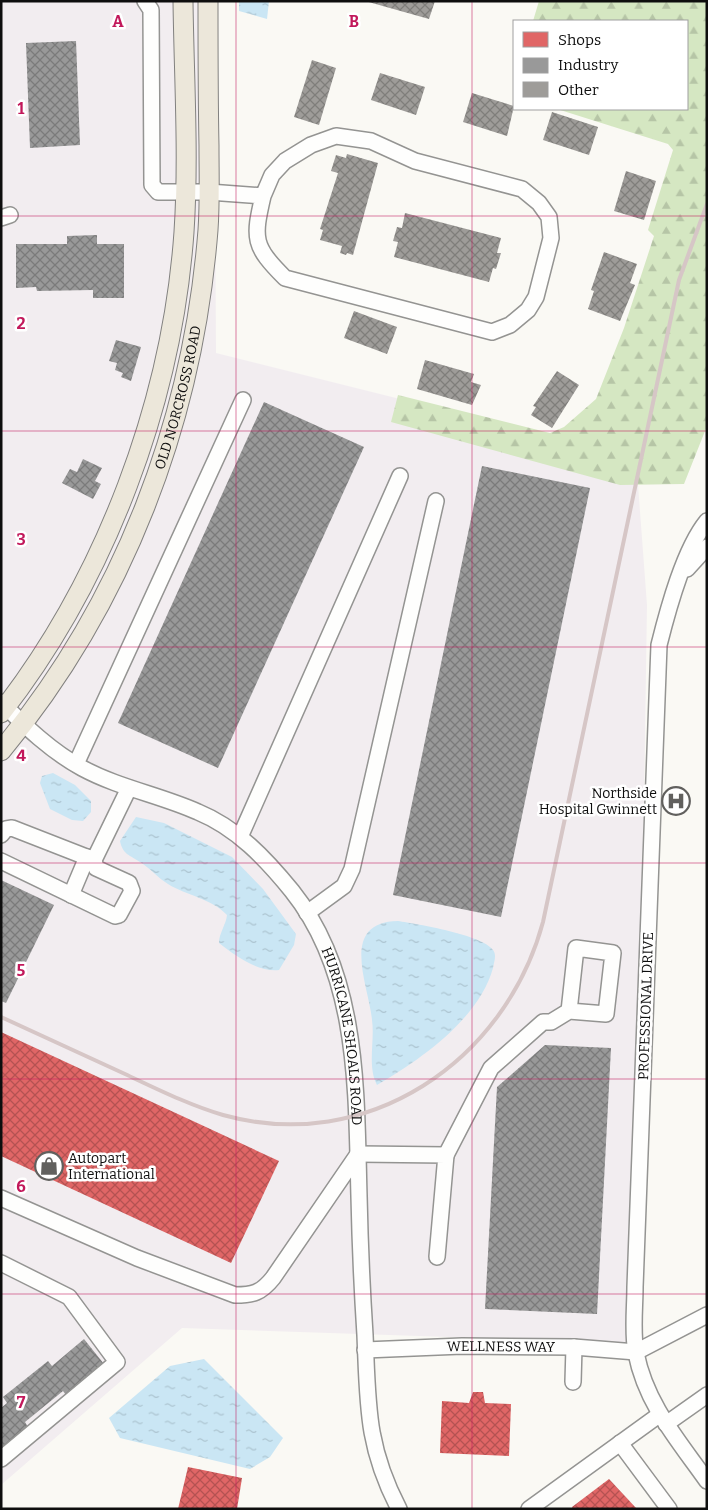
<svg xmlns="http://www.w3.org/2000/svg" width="708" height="1510" viewBox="0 0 708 1510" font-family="Bitter,serif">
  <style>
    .industrial { fill: #f2edf0 }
    .forest { fill: url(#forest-firs) }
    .water { fill: url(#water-ripples) }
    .shops { fill: url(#shops-cross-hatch) }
    .industry { fill: url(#industry-cross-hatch) }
    .building { fill: url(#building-cross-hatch) }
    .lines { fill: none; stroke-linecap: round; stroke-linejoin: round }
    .minor-casing { stroke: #949492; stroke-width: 18 }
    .major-casing { stroke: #82817f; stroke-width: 21 }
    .minor { stroke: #fefefd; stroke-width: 15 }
    .major { stroke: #ece7da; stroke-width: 19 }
    .rail { stroke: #d6c6c6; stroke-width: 4 }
    .grid { fill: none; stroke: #c2185b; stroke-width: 1; stroke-opacity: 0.55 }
    .labels { text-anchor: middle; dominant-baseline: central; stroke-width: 5; stroke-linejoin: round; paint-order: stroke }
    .street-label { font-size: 14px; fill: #0e0e0e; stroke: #fff }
    .poi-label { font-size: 14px; fill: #0e0e0e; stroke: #fff; text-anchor: end }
    .grid-label { font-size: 16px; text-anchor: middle; font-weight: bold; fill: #c2185b; stroke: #fff; stroke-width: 5; stroke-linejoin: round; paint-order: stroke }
  </style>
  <defs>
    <pattern id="forest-firs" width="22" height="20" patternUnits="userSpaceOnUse" patternTransform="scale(1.25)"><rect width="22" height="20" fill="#d5e7c2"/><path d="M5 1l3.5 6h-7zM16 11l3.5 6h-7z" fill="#b6c5a6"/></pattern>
    <pattern id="water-ripples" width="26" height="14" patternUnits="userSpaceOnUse" patternTransform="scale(1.25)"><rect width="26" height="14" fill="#cae6f4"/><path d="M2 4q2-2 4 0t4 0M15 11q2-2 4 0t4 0" fill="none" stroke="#acc4d0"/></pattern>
    <pattern id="shops-cross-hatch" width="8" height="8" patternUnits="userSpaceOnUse" patternTransform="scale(1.25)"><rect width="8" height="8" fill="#e06666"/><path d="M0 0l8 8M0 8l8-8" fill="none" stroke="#b45252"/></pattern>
    <pattern id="industry-cross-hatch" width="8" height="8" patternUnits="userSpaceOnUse" patternTransform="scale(1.25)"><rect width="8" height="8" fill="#999"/><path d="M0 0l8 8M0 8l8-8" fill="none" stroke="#7b7b7b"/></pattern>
    <pattern id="building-cross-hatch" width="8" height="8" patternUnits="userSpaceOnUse" patternTransform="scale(1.25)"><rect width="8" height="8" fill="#9e9c99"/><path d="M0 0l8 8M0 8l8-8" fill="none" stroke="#7f7e7b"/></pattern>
  </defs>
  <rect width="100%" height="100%" fill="#faf9f4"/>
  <path class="industrial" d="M1 1H214L216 353 636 458 647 605 641 997 628 1343 182 1328 1 1485Z"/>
  <path class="forest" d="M539 1H707V426L684 484 620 485 391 422 398 395 550 433 564 427 596 399 624 328 654 236 648 230 673 150 668 144 557 109H687V21H533Z"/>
  <g class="water">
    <path d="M239 1H269L267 19 239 11Z"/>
    <path d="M53 773 75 785 91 801V812L83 821 72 820 50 809 40 783 42 776Z"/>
    <path d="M136 817 164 823 232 857 263 889 296 934 294 945 279 970C257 972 236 956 219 943 219 933 226 925 227 915 211 898 187 896 168 884 158 878 150 868 140 862 130 855 123 855 120 841Z"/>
    <path d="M398 921C417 924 483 935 493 950 497 955 494 962 493 968 479 1019 420 1060 377 1085 367 1066 375 1041 372 1020 369 986 338 922 398 921Z"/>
    <path d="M204 1359 283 1438 270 1457 250 1469 120 1438 109 1418 170 1366Z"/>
  </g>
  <g class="shops">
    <path d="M1 1032 279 1161 231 1263 1 1156Z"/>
    <path d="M473 1392H483L485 1403 511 1404 509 1456 440 1453 442 1401 469 1403Z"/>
    <path d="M188 1467 242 1478 237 1509H178Z"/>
    <path d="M609 1479 637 1509H573L572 1507Z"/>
  </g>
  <g class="industry">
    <path d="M76 41 80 145 30 148 26 43Z"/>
    <path d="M97 235V244H124V298H93V290L37 291 36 287 16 288V244H67V236Z"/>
    <path d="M116 340 141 347 131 381 121 377 123 373 115 370 117 363 109 361Z"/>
    <path d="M264 402 364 447 218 768 118 723Z"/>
    <path d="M83 459 102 468 95 481 101 484 93 499 62 483 70 469 77 472Z"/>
    <path d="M482 466 590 488 501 917 393 895Z"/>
    <path d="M1 880 54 905 6 1003 1 1001Z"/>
    <path d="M545 1045 611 1048 597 1314 485 1309 497 1087Z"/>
    <path d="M84 1339 104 1364 66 1395 63 1391 25 1422 28 1427 1 1449V1408L7 1403 3 1397 48 1361 52 1366Z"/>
  </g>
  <g class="building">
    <path d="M365 1H435L429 19Z"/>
    <path d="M312 60 336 68 319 125 294 117Z"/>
    <path d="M380 73 425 87 416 115 371 100Z"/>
    <path d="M472 93 514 106 507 136 463 122Z"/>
    <path d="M552 112 598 127 589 155 543 140Z"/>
    <path d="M347 154 378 163 353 255 347 253 346 255 340 253 342 246 320 240 323 230 320 229 338 173 331 171 336 155 346 158Z"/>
    <path d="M626 171 656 181 644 220 614 211Z"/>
    <path d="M405 213 501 238 497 253H501L496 269 493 268 489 282 394 257 398 242 393 241 397 227 402 228Z"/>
    <path d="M604 252 637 264 630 283 635 285 620 321 588 309 594 291 591 290Z"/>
    <path d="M354 311 397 327 387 354 344 338Z"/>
    <path d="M425 360 474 374 471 382 481 385 472 405 417 389Z"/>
    <path d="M557 371 579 385 552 428 531 415 536 407 533 406Z"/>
  </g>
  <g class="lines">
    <defs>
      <g id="minor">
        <path d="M145 1 151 10 152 185 158 192H209L263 196C253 239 253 246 285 278L492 332 510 325 528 310 536 297 551 238 549 217 539 203 522 189 415 161 371 141 336 136 311 145 285 161 272 175 263 196"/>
        <path d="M1 218 10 215"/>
        <path d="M707 521C684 549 668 609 659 645L635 1287C635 1308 632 1332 636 1353 646 1404 678 1440 707 1481"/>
        <path d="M687 569 707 547"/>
        <path id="s1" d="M1 702C26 727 51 751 82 768 119 788 160 795 198 812 237 828 266 859 292 891 360 976 356 1093 359 1196 360 1243 362 1289 365 1335 368 1404 366 1446 399 1509"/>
        <path d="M76 764 243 400"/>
        <path d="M1 835 6 829 12 828 94 860"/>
        <path d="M240 837 400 476"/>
        <path d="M1 861 115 916 119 915 132 891 129 883 96 868 94 860 129 788"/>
        <path d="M71 895 87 857"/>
        <path d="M307 913 344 886 352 869 436 501"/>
        <path d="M358 1154 446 1155 437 1257"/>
        <path d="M446 1155 491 1068 543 1022H551L569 1011 576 948 613 953 606 1014 569 1011"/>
        <path d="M1 1198 137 1258 235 1295C253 1295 261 1293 273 1278L358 1154"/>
        <path d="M1 1263 69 1297 117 1362 1 1459"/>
        <path id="s2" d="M365 1350 462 1346 574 1347 636 1352 707 1315"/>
        <path d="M573 1382 574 1347"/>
        <path d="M666 1424 707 1395"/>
        <path d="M620 1443 669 1509"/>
        <path d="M529 1509 659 1415"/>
      </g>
      <g id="major">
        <path d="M1 713C106 578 172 402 184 232 189 156 184 78 183 1"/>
        <path id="s3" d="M1 751C124 603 193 421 208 230 210 202 209 174 209 146 208 98 208 49 208 1"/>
      </g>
    </defs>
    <use href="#minor" class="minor-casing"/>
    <use href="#major" class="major-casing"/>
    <use href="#minor" class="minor"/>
    <use href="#major" class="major"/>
    <path class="rail" d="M1 1017C42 1036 84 1055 125 1074 157 1089 189 1105 223 1115 367 1155 505 1062 543 922L679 280 707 204"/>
  </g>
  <path class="grid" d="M236 1V1509M472 1V1509M1 216H707M1 431H707M1 647H707M1 863H707M1 1079H707M1 1294H707"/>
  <defs>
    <symbol id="hospital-ring" viewBox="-11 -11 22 22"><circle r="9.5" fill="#fff" stroke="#61605e" stroke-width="1.5"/><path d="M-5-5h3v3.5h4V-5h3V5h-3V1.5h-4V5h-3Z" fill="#61605e"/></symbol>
    <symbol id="shop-ring" viewBox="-11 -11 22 22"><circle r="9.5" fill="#fff" stroke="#61605e" stroke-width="1.5"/><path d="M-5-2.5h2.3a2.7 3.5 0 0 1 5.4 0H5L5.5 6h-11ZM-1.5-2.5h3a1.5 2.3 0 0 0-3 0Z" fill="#61605e"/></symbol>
  </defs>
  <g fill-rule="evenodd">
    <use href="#hospital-ring" x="660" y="785" width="32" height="32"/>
    <use href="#shop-ring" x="33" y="1150" width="32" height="32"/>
  </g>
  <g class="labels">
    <g class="street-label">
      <text stroke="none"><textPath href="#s3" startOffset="399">OLD NORCROSS ROAD</textPath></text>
      <text transform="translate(646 1006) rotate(-88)">PROFESSIONAL DRIVE</text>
      <text stroke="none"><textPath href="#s1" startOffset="510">HURRICANE SHOALS ROAD</textPath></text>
      <text stroke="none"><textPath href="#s2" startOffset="136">WELLNESS WAY</textPath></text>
    </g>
    <g class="poi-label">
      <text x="657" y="793">Northside<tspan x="657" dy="16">Hospital Gwinnett</tspan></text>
      <text x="68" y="1158" text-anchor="start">Autopart<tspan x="68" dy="16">International</tspan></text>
    </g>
  </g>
  <g class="grid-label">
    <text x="118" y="27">A</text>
    <text x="354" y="27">B</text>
    <text x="21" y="114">1</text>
    <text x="21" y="329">2</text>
    <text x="21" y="545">3</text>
    <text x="21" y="761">4</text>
    <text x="21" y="976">5</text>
    <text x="21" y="1192">6</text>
    <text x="21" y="1408">7</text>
  </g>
  <rect width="708" height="1510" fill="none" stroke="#0e0e0e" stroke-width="5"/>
  <rect x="513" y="20" width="175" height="90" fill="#ffffff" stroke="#9f9f9f"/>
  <rect x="523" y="32" width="25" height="15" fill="#e06666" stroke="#9f9f9f"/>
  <text x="558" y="45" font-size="15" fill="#0e0e0e">Shops</text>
  <rect x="523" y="58" width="25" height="15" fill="#999999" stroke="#9f9f9f"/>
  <text x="558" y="70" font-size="15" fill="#0e0e0e">Industry</text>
  <rect x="523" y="82" width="25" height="15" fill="#9e9c99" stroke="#9f9f9f"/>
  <text x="558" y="95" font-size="15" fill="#0e0e0e">Other</text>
</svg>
